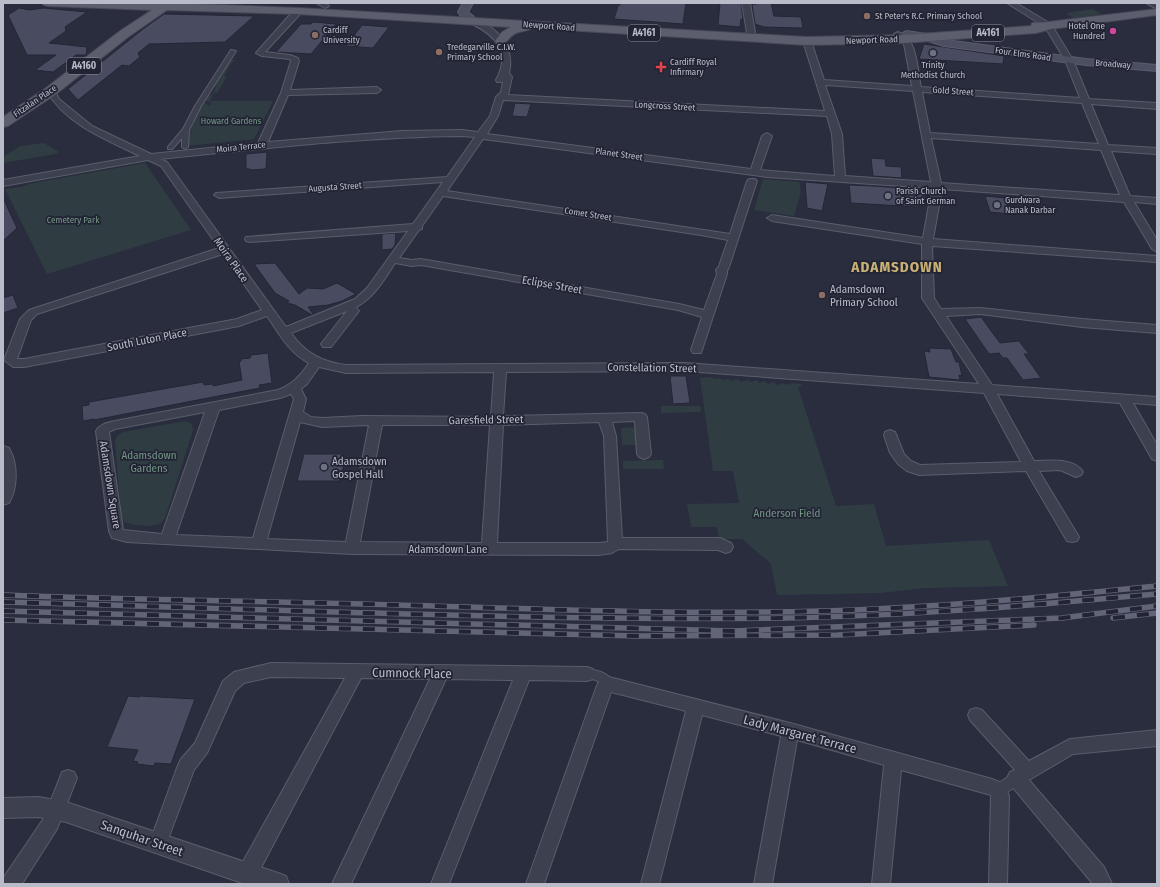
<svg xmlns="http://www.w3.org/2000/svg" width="1160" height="887" viewBox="0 0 1160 887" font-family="'Fira Sans Condensed',sans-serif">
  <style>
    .green { fill: #2f3d43 }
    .building { fill: #494c60; stroke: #242636 }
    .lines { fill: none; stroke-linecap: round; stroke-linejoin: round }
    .pedestrian-casing { stroke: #5b5d6c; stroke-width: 2 }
    .minor-casing { stroke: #5b5d6c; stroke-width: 2 }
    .tertiary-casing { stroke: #5b5d6c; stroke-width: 2 }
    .secondary-casing { stroke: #5b5d6c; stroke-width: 2 }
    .primary-casing { stroke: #474858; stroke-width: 2 }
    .pedestrian { fill: #3d404e; fill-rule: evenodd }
    .minor { fill: #3d404e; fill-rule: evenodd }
    .tertiary { fill: #3d404e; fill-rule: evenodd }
    .secondary { fill: #4c4e61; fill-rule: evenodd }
    .primary { fill: #5c5e6e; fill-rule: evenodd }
    .rail-casing { stroke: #626577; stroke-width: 5.5 }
    .rail { stroke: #222434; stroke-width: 4; stroke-dasharray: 12; stroke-linecap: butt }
    .education-dot { fill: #8d6e63; stroke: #222434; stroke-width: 1.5 }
    .hotel-dot { fill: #d1479c; stroke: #222434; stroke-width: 1.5 }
    .worship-dot { fill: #6b7280; stroke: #222434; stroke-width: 1.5 }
    .health-dot { fill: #e0444e; stroke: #222434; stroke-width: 1.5 }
    .labels { text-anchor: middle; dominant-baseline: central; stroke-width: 3.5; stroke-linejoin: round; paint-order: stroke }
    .far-poi-label { font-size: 9px; fill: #babbc9; stroke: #222434; text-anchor: start }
    .far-street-label { font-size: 9px; fill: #babbc9; stroke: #222434 }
    .far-park-label { font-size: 9px; fill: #749786; stroke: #222434 }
    .shield { fill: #222434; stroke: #8c8e9c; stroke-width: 1 }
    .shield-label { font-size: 10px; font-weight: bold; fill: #babbc9 }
    .street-label { font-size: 11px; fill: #babbc9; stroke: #222434 }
    .poi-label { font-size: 11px; fill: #babbc9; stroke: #222434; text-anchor: start }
    .park-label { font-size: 11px; fill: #749786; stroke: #222434 }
    .near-street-label { font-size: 13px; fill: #babbc9; stroke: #222434 }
    .district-label { font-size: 15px; font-weight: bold; letter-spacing: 1px; fill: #c9b175; stroke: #222434 }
  </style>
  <rect width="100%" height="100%" fill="#292d3e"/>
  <g class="green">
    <path d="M1093 9 1101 14 1073 18 1066 13Z"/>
    <path d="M231 60H236L232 62 224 76 227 77 217 93 215 92 209 102 206 101 209 95H212L216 87H214Z"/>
    <path d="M211 101H273L254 139 187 146C190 129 195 118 204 102L210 106Z"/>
    <path d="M44 143 59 152 55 154 3 163V157L20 146Z"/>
    <path d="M145 163 191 230 47 274 5 189 22 187 29 184 56 179Z"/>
    <path d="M763 179 799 182 801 192 794 216 754 210Z"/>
    <path d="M712 377 714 379 720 378 722 380 729 379 731 381 738 379 741 382 748 380 750 382 757 380 759 383 765 381 768 384 774 382 777 385 784 383 786 385 792 383 801 384 802 386 798 387 836 506 874 504 886 546 989 540 1008 586 926 588 880 593 777 595 771 564 742 539H719L717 527H691L687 504 739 503 733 471H713L700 378Z"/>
    <path d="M661 406H700L701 412 661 413Z"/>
    <path d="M186 421 192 424 193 430 165 518 160 524C147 527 136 526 124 522L121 515 115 441 117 436 123 432Z"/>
    <path d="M637 427 638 445H622L621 428Z"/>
    <path d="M663 460 664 469H623V461Z"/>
  </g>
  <g class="building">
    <path d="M622 3H686L683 24 614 19 618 6Z"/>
    <path d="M720 3H741L743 20 741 19 740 27 718 25Z"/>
    <path d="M757 3H771L774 16 801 17 803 28 764 27 755 24 752 4H757Z"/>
    <path d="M19 8 30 10 43 8 87 12 65 27 66 31 49 43 87 47 86 55H76L53 72 35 70 56 55H27L8 15Z"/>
    <path d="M164 14 254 16 225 42 149 44 138 53 140 57 129 66 122 65 78 100 68 89 143 29Z"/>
    <path d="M313 22 336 24 311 54 276 52 301 24H311Z"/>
    <path d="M362 25 389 27 373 48 346 46Z"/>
    <path d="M924 44 1004 56 1003 64 919 59Z"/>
    <path d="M515 103 531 104 527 117 512 116Z"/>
    <path d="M267 152 266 169 250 170V169H246V154Z"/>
    <path d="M871 158 885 159 886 166 901 167 902 178 873 176Z"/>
    <path d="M805 182 828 184 822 211 807 208Z"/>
    <path d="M849 185 874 186 927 190 924 203 918 202 919 207 851 203Z"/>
    <path d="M985 196 1005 198 1010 214 990 212Z"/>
    <path d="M3 198 17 228 3 241Z"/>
    <path d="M396 233 395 245 392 249 382 250V234Z"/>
    <path d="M275 263 299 294 307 288 323 289 337 283 356 294 342 301 328 305 308 307 313 314 312 315 295 305 287 303 289 301 275 293 254 264Z"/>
    <path d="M13 295 18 308 3 313V298Z"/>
    <path d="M981 317 1000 343 1019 341 1029 354H1024L1041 378 1023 380 1007 358H1003L999 353 989 354 965 319Z"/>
    <path d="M929 348 951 349 956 362H959L962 376 959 375 960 380 929 377 924 351 930 352Z"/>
    <path d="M268 353 272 383 259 385 260 388 94 420V419L83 421 82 406 89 405V402L203 382 204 385 213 384V386L242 380 239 362 241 361V359L250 358 251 355Z"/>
    <path d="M670 376H686L690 403 673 404Z"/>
    <path d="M304 454H344L343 459H346L339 481H297Z"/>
    <path d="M128 696 139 697 140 696 195 699 171 764 155 763 154 766 137 764 138 762 133 761 138 750 107 747Z"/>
  </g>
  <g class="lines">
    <defs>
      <g id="pedestrian">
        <path d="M231 50 236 51 201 106 189 130 188 147 185 149 182 147V138L172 149H168V147L183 129 195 106Z"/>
        <path d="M587 669C598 670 609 673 615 684L613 687 609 689 596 680 583 677 581 674 583 671Z"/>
        <path d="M1016 772 1020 774 1022 778C1019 786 1006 793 998 796L994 794 992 790 994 786Z"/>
      </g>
      <g id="minor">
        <path d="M316 3H325L329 6 325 8Z"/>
        <path d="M742 3H750L756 39 755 41H749L748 39Z"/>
        <path d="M1007 3H1016L1051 24 1073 60 1089 99 1157 103V109L1091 104 1108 145 1157 148V154L1111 151 1130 196 1157 198V204L1134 202 1157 240V252L1152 249 1124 202 942 189 933 239 1157 256V262L932 246 934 298 941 309 980 308 1082 319 1157 325V333L1082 327 980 314 946 316 992 385 1157 397V405L1133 403 1157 445V461L1152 459 1120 403 997 394 1034 461C1048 461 1074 457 1083 472L1081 475 1076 477 1060 470 1039 471 1079 537 1077 541 1072 542 1067 541 1026 471 919 475 907 471 898 464 890 453 884 435 885 432 890 430 895 432 904 454 911 461 920 465 1021 462 984 393 685 371 506 372 503 416 641 413 645 414 647 417 651 454 649 457 644 459 639 457 637 454 635 421 612 422 616 436 622 538H720L731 543 733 547 731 551 726 553 718 550 619 549 612 553 599 555 352 554 127 542 112 538 109 531 96 431C100 424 107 423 115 421L278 390C293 384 300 376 309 363 289 353 279 333 267 316L239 326 24 367H13L4 360 20 319 29 310 219 248 161 166 148 160 3 186V180L140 156C107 140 65 124 47 91L48 89H54L59 99 92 126 151 154 258 143 281 93 291 61 290 59 262 56 256 53 295 9H298L302 11 301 13 265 52 290 55 298 58 299 61 290 90 377 87 381 90 377 93 288 95 268 142 402 131 462 130 478 132 490 116 496 97 501 92 503 82H497L496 80C511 53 497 36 472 24V20H475C498 26 515 49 509 73L512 77 508 95 825 111 803 41 804 39H810L811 41 824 80 912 86 904 44 894 34 898 32C918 38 917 70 921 87L1080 98 1065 60 1045 27ZM825 85 913 91 931 182 845 176 842 134ZM922 92 1082 103 1099 144 930 133ZM503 100 827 116 832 134 835 176 760 170 772 136 767 133 762 136 751 169 487 134 498 116ZM462 136 475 137 447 177 216 193 214 195 219 198 443 182 413 224 246 237 245 239 246 241 250 242 408 231 367 288 355 299 286 327 167 162 160 159C261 149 361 137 462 136ZM931 138 1101 150 1120 195 941 183ZM483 139 767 177 932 188 923 238 772 215 767 218 772 221 922 244V298L979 384 685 363 346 365C322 362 305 353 291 333L347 311 321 344 323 347H331L359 311 356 307C374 298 384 280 395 263L412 266 421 265 678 310 702 317 691 350 693 353H701L727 274V271L729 267 757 181 755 179H749L747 181 730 234 447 191ZM443 196 701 235 728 240 719 266 716 270 717 274 704 310 679 304 421 259 412 260 399 258 419 230 422 229V226ZM223 254 262 310 237 319 24 359H17L31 320 37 314ZM319 367 346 373 494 372 491 417 362 416 322 418 311 417 303 412 306 399 301 389 307 384ZM291 394 294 399 253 538 176 535 219 410 280 398ZM205 412 162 534 123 530 109 432 115 429ZM300 422 322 427 369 425 346 542 267 539ZM599 422 604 436 608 542 599 543H497L503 425ZM382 425H490L482 543 360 542Z"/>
        <path d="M1146 3 1157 4V9Z"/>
        <path d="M271 663 587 667 593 669 595 674 593 679 587 681 529 680 449 884H431L513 680 446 679 351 884H332L430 679 361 678 254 881 247 883 240 881 238 874 240 867 345 678 271 677 244 683 235 691 207 753 194 770 164 850 158 853 152 850 149 844 178 765 181 759 195 743 223 681 234 672Z"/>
        <path d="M609 677 790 723 992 779 1004 784 1009 796 1007 884H989L991 795 901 770 890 884H872L884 765 797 740 772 884H754L781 736 702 715 659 884H641L686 711 611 692 544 884H526L596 688 598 683Z"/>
        <path d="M976 708 982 710 1029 761 1070 739 1157 730V746L1073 754 1029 780 1104 867 1112 884H1093L1010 784 1007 778 1010 772 1015 770 970 720 968 715 970 710Z"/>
        <path d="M68 770 74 772 77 778 57 829 22 884H3L4 877 44 818 62 772Z"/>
      </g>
      <g id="tertiary">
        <path d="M3 446 9 448C18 463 18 488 9 503L3 505Z"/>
        <path d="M39 797 66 802 278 873 286 876 289 884H245L66 822 39 817 3 818V798Z"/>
      </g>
      <g id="secondary">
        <path d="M463 3H473L468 12 480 22 479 24C470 26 462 19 458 12Z"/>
        <path d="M906 31 927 34 946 40 1086 59 1157 65V71L1086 65 944 46 925 40 902 36 901 34Z"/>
      </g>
      <path id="primary" d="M42 3H171L298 8 807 37 904 35 1031 26 1032 23 1048 22 1157 9V15L1051 29 1036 33 904 43 807 45 532 28C527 32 519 30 513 35 507 39 506 46 497 44L495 41 502 32 511 27 298 14 167 10 128 37 56 94 8 126 3 127V117L46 88 120 31 152 10 48 6 44 5Z"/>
    </defs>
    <use href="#pedestrian" class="pedestrian-casing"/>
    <use href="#minor" class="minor-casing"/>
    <use href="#tertiary" class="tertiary-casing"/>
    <use href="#secondary" class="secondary-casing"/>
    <use href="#primary" class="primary-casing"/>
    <use href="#pedestrian" class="pedestrian"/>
    <use href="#minor" class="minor"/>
    <use href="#tertiary" class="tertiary"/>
    <use href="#secondary" class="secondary"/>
    <use href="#primary" class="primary"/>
    <defs>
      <g id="rail">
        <path d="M3 595C135 600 266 601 398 605 539 609 680 615 821 611 933 608 1045 597 1157 586"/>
        <path d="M3 602C264 609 525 621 786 618 910 616 1034 605 1157 594"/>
        <path d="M3 611 733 631 1062 618 1157 606"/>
        <path d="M1113 618 1157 613"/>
        <path d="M3 620 638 636 838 635 1034 625"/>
      </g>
    </defs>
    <use href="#rail" class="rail-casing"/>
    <use href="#rail" class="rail"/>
  </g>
  <g class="education-dot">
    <circle cx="867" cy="16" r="4"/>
    <circle cx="315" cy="35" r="4"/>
    <circle cx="439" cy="52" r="4"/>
    <circle cx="822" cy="295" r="4"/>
  </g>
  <circle class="hotel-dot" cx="1113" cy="31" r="4"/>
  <g class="worship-dot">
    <circle cx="933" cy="53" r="4"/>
    <circle cx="888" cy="196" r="4"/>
    <circle cx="997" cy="205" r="4"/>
    <circle cx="324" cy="467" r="4"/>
  </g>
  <path class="health-dot" d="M659 61h4v4h4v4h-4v4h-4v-4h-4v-4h4z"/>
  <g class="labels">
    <g class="far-poi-label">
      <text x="875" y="16">St Peter's R.C. Primary School</text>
      <text x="1105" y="26" text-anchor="end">Hotel One<tspan x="1105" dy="10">Hundred</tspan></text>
      <text x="323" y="30">Cardiff<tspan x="323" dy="10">University</tspan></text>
      <text x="447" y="47">Tredegarville C.I.W.<tspan x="447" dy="10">Primary School</tspan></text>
      <text x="670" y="62">Cardiff Royal<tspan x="670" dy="10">Infirmary</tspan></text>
      <text x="933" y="65" text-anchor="middle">Trinity<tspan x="933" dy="10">Methodist Church</tspan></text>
      <text x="896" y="191">Parish Church<tspan x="896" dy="10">of Saint German</tspan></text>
      <text x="1005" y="200">Gurdwara<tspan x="1005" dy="10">Nanak Darbar</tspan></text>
    </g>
    <g class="far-street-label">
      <text transform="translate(549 26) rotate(4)">Newport Road</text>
      <text transform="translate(872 40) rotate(-2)">Newport Road</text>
      <text transform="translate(1023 54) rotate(8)">Four Elms Road</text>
      <text transform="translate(1113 64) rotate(4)">Broadway</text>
      <text transform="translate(953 91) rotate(4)">Gold Street</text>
      <text transform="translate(35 101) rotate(-34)">Fitzalan Place</text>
      <text transform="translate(665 106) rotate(3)">Longcross Street</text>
      <text transform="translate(241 147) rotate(-6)">Moira Terrace</text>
      <text transform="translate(619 154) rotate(8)">Planet Street</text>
      <text transform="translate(335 187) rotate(-4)">Augusta Street</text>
      <text transform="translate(588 214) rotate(9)">Comet Street</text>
    </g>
    <g class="far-park-label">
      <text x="231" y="121">Howard Gardens</text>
      <text x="73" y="220">Cemetery Park</text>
    </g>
    <g class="shield">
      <rect x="628" y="25" width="32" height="16" rx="3"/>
      <rect x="972" y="25" width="32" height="16" rx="3"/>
      <rect x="67" y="58" width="34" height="16" rx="3"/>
    </g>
    <g class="shield-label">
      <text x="644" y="33">A4161</text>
      <text x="988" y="33">A4161</text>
      <text x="84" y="66">A4160</text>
    </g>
    <g class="street-label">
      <text transform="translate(231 260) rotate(55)">Moira Place</text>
      <text transform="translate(552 285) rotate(10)">Eclipse Street</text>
      <text transform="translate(147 340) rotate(-11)">South Luton Place</text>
      <text transform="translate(652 368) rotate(1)">Constellation Street</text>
      <text transform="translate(486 420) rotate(-1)">Garesfield Street</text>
      <text transform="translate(110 485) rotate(81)">Adamsdown Square</text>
      <text x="448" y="549">Adamsdown Lane</text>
    </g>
    <g class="poi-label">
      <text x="830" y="289">Adamsdown<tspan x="830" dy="13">Primary School</tspan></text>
      <text x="332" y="461">Adamsdown<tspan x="332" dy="13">Gospel Hall</tspan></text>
    </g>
    <g class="park-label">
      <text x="149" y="455">Adamsdown<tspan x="149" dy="13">Gardens</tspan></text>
      <text x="787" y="513">Anderson Field</text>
    </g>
    <g class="near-street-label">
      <text transform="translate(412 673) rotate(1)">Cumnock Place</text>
      <text transform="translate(800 734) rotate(15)">Lady Margaret Terrace</text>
      <text transform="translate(142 838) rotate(19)">Sanquhar Street</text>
    </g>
    <g class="district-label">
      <text x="897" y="267">ADAMSDOWN</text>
    </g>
  </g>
  <rect width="1160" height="887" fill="none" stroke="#babbc9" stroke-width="8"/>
</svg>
